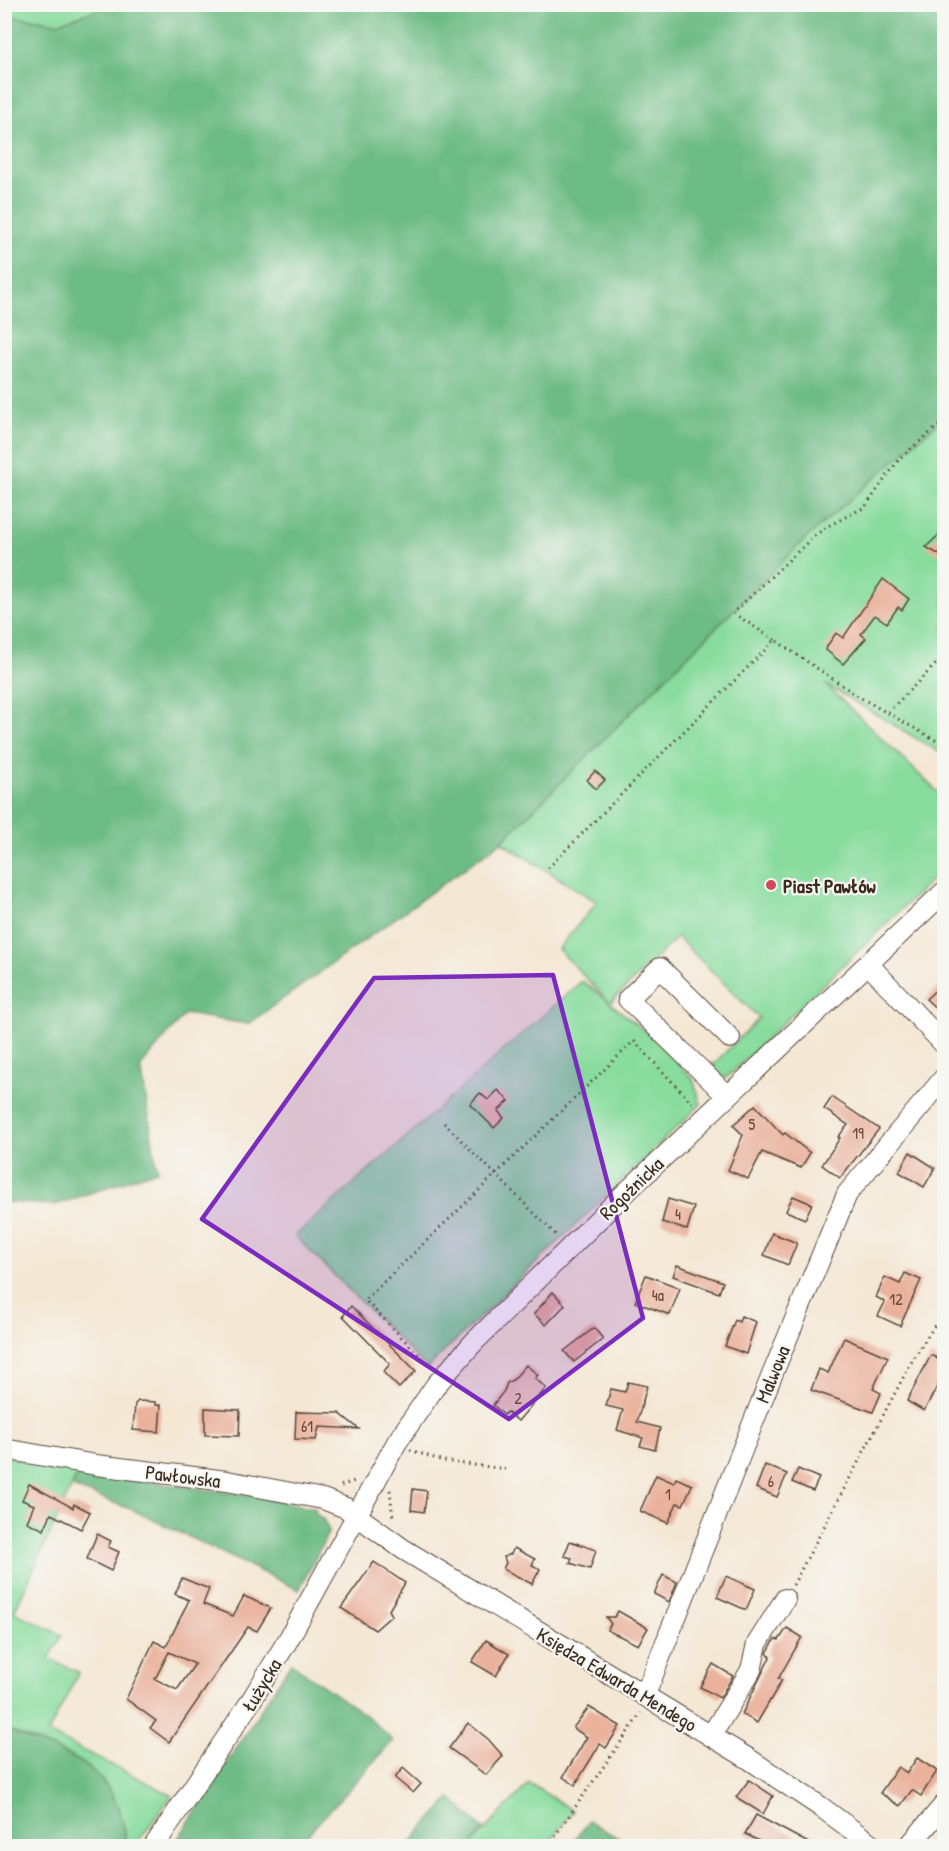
<svg xmlns="http://www.w3.org/2000/svg" width="949" height="1851" viewBox="0 0 949 1851" font-family="'Patrick Hand',sans-serif">
  <style>
    .green { fill: #88dc9e; stroke: #62835e; stroke-width: 1.5 }
    .forest { fill: #6ebc85; stroke: #547352; stroke-width: 1.5 }
    .building { fill: #eab19b; fill-rule: evenodd }
    .lines { fill: none; stroke-linecap: round; stroke-linejoin: round }
    .minor-casing { stroke: #574639; stroke-width: 22 }
    .path { stroke: #574639; stroke-width: 3; stroke-dasharray: 1.5 4.5; stroke-linecap: butt }
    .minor { stroke: #fff; stroke-width: 20 }
    .marked { fill: #7b2cbf; fill-opacity: 0.2; stroke: #7b2cbf; stroke-width: 4.5; stroke-linejoin: round }
    .poi-dot { fill: #d1495b; stroke: #f6f6f2; stroke-width: 2 }
    .labels { text-anchor: middle; dominant-baseline: central; stroke-width: 4.5; stroke-linejoin: round; paint-order: stroke }
    .number-label { font-size: 16px; fill: #674c3d }
    .poi-label { font-size: 20px; font-weight: bold; fill: #3b2a1e; stroke: #f6f6f2; text-anchor: start }
    .street-label { font-size: 20px; fill: #3b2a1e; stroke: #f6f6f2 }
  </style>
  <rect width="100%" height="100%" fill="#f6f6f2"/>
  <filter id="ink" filterUnits="userSpaceOnUse"><feTurbulence type="fractalNoise" baseFrequency=".0167" numOctaves="2"/><feDisplacementMap in="SourceGraphic" scale="12" xChannelSelector="R" yChannelSelector="G"/><feConvolveMatrix kernelMatrix="1 2 1 2 8 2 1 2 1" color-interpolation-filters="sRGB"/></filter>
  <filter id="wash" filterUnits="userSpaceOnUse"><feTurbulence type="fractalNoise" baseFrequency=".008" numOctaves="4" result="noise"/><feDisplacementMap in="SourceGraphic" scale="24" xChannelSelector="R" yChannelSelector="G"/><feGaussianBlur stdDeviation="1.35" result="paint"/><feColorMatrix in="noise" values="0 0 0 0 0 0 0 0 0 0 0 0 0 0 0 0 0 1.4 0 .05"/><feComposite in="paint" operator="in"/></filter>
  <g filter="url(#wash)">
    <rect width="100%" height="100%" fill="#f4e7d4"/>
    <g class="green">
      <path d="M4 5H115L57 23 5 15Z"/>
      <path d="M944 417V755L825 684 944 798V868L726 1078 708 1070 759 1018 677 937 610 1003 650 1035 693 1079 701 1104 427 1368 295 1236 582 981 609 1002 558 949 597 902 501 842 805 539Z"/>
      <path d="M5 1457 80 1468 14 1612 62 1635 49 1659 79 1672 48 1733 172 1795 135 1846H125C127 1833 123 1823 119 1811 101 1755 50 1751 5 1728Z"/>
      <path d="M529 1783 573 1811 546 1846H470Z"/>
    </g>
    <g class="forest">
      <path d="M115 4 944 5V417L805 539 501 842 248 1024 185 1014 141 1066 157 1170 55 1205 5 1202V15L57 23Z"/>
      <path d="M80 1468 170 1485 259 1496 316 1509 315 1513 323 1519 329 1531 299 1590 133 1510 72 1487Z"/>
      <path d="M291 1663 369 1718 393 1741 297 1846H181L176 1842Z"/>
      <path d="M4 1728C53 1753 98 1753 119 1811 123 1823 127 1834 125 1846H5Z"/>
      <path d="M451 1798 484 1830 470 1846H407Z"/>
      <path d="M589 1821 631 1846H569Z"/>
    </g>
    <g id="blocks">
      <g class="building">
        <path d="M945 529V558L926 547Z"/>
        <path d="M883 579 909 599 902 610 898 607 887 623 875 615 861 634 866 638 843 664 826 650 827 646 836 633 843 638Z"/>
        <path d="M595 771 605 780 596 789 587 780Z"/>
        <path d="M945 981V1017L926 999Z"/>
        <path d="M498 1090 509 1101 498 1111 504 1118 494 1128 470 1104 480 1093 488 1100Z"/>
        <path d="M832 1097 879 1129 840 1178 822 1165 840 1138 838 1137 848 1125 824 1109Z"/>
        <path d="M755 1105 783 1135 785 1133 810 1153 801 1168 762 1152 748 1179 728 1170 743 1135 733 1125Z"/>
        <path d="M910 1152 935 1168 924 1187 899 1172Z"/>
        <path d="M793 1196 812 1204 805 1219 786 1211Z"/>
        <path d="M668 1199 694 1207 687 1230 662 1222Z"/>
        <path d="M772 1233 797 1243 788 1265 764 1255Z"/>
        <path d="M677 1265 723 1282 719 1293 673 1276Z"/>
        <path d="M905 1273 921 1280 900 1326 878 1316 885 1302 876 1297 885 1277 900 1284Z"/>
        <path d="M646 1275 680 1288 670 1315 635 1302Z"/>
        <path d="M553 1292 565 1305 546 1325 534 1314Z"/>
        <path d="M351 1306 416 1371 399 1388 383 1372 390 1364 343 1316Z"/>
        <path d="M741 1316 756 1322 746 1354 725 1346 735 1320 739 1322Z"/>
        <path d="M594 1328 603 1339 574 1362 564 1351Z"/>
        <path d="M844 1338 888 1357 873 1389 881 1393 873 1412 811 1390 819 1369 828 1373Z"/>
        <path d="M931 1355 945 1363V1372L924 1411 907 1401Z"/>
        <path d="M526 1365 538 1375 535 1378 546 1388 518 1421 507 1412 504 1415 493 1405 504 1391 507 1383 514 1379Z"/>
        <path d="M628 1382 647 1386 637 1422 660 1428 655 1450 640 1446 643 1438 617 1430 623 1410 606 1406 611 1389 625 1392Z"/>
        <path d="M138 1401 156 1402V1405H161L159 1432 133 1430 135 1404Z"/>
        <path d="M205 1408 240 1410 239 1436 205 1435Z"/>
        <path d="M296 1412 339 1413 359 1429 319 1427 316 1440 295 1439Z"/>
        <path d="M765 1465 787 1474 777 1497 756 1488Z"/>
        <path d="M798 1469 819 1478 813 1491 792 1482Z"/>
        <path d="M656 1475 674 1483 676 1478 692 1485 683 1505 677 1503 668 1523 640 1511Z"/>
        <path d="M29 1484 73 1508 74 1504 90 1512 81 1529 51 1514 44 1530 27 1522 34 1505 22 1500Z"/>
        <path d="M413 1489 427 1491 424 1512 411 1510Z"/>
        <path d="M97 1534 111 1541 108 1547 119 1552 111 1571 87 1559Z"/>
        <path d="M570 1541 596 1550 590 1569 570 1563 572 1558 564 1556Z"/>
        <path d="M514 1548 535 1559 532 1565 540 1569 532 1584 503 1569 506 1563 504 1557 511 1554Z"/>
        <path d="M374 1562 405 1583 389 1610 392 1615 375 1630 341 1608Z"/>
        <path d="M663 1575 677 1582 669 1602 654 1594Z"/>
        <path d="M726 1576 755 1589 746 1610 717 1597Z"/>
        <path d="M182 1578 209 1589 203 1604 233 1616 244 1596 271 1608 257 1631 248 1627 169 1742 150 1728 156 1721 126 1699 154 1641 166 1647 189 1600 175 1594ZM169 1652 195 1664 177 1690 155 1679Z"/>
        <path d="M618 1611 648 1628 638 1645 607 1630 611 1624 606 1617H614Z"/>
        <path d="M787 1628 802 1637 778 1679 782 1680 757 1723 742 1714 770 1657 767 1653 775 1639 779 1640Z"/>
        <path d="M486 1640 509 1654 496 1676 472 1662Z"/>
        <path d="M713 1664 733 1676 720 1698 700 1687Z"/>
        <path d="M589 1707 620 1726 606 1748 600 1744 575 1785 563 1777 587 1737 573 1728Z"/>
        <path d="M468 1723 488 1739 503 1756 486 1775 449 1748Z"/>
        <path d="M917 1758 937 1771 921 1796 912 1790 900 1806 880 1793 898 1767 907 1773Z"/>
        <path d="M403 1768 421 1784 413 1793 395 1778Z"/>
        <path d="M749 1780 773 1796 763 1814 736 1797Z"/>
        <path d="M756 1815 814 1846H769L745 1834Z"/>
      </g>
    </g>
  </g>
  <g filter="url(#ink)">
    <use href="#blocks" fill-opacity="0" stroke="#574639" stroke-width="1.5"/>
    <g class="lines">
      <defs>
        <g id="minor">
          <path d="M868 964 944 1044"/>
          <path d="M727 1096 628 999 660 968 730 1038"/>
          <path d="M4 1449 96 1465 227 1481 323 1499 346 1508 403 1549 749 1759 821 1807 874 1846"/>
          <path d="M645 1695 772 1375 847 1194 944 1078"/>
          <path d="M711 1736 751 1670 757 1644 785 1599"/>
          <path d="M154 1846 249 1704 288 1640 397 1442 436 1385 474 1342 620 1198 944 892"/>
          <path d="M909 1846 944 1805"/>
        </g>
      </defs>
      <use href="#minor" class="minor-casing"/>
      <g class="path">
        <path d="M775 640 733 613 811 539 826 527 865 507 900 458 944 421"/>
        <path d="M888 712 944 656"/>
        <path d="M548 868 775 640 861 698 944 745"/>
        <path d="M444 1123 557 1236"/>
        <path d="M427 1363 365 1300 634 1041 692 1103"/>
        <path d="M410 1450 443 1461 505 1469"/>
        <path d="M341 1486 357 1480"/>
        <path d="M390 1490 393 1519"/>
        <path d="M793 1585 912 1361 943 1312"/>
        <path d="M548 1846 641 1713"/>
      </g>
      <use href="#minor" class="minor"/>
    </g>
  </g>
  <path class="marked" d="M553 975 643 1318 509 1419 202 1219 374 978Z"/>
  <circle class="poi-dot" cx="771" cy="885" r="6"/>
  <g class="labels">
    <g class="number-label">
      <text x="752" y="1124">5</text>
      <text x="858" y="1133">19</text>
      <text x="678" y="1214">4</text>
      <text x="658" y="1295">4a</text>
      <text x="896" y="1299">12</text>
      <text x="518" y="1398">2</text>
      <text x="307" y="1426">61</text>
      <text x="771" y="1481">6</text>
      <text x="668" y="1494">1</text>
    </g>
    <g class="poi-label">
      <text x="783" y="885">Piast Pawłów</text>
    </g>
    <g class="street-label">
      <text transform="translate(631 1188) rotate(-44)">Rogoźnicka</text>
      <text transform="translate(772 1374) rotate(-68)">Malwowa</text>
      <text transform="translate(183 1476) rotate(7)">Pawłowska</text>
      <text transform="translate(617 1679) rotate(31)">Księdza Edwarda Mendego</text>
      <text transform="translate(261 1685) rotate(-59)">Łużycka</text>
    </g>
  </g>
  <rect width="949" height="1851" fill="none" stroke="#f6f6f2" stroke-width="24"/>
</svg>
